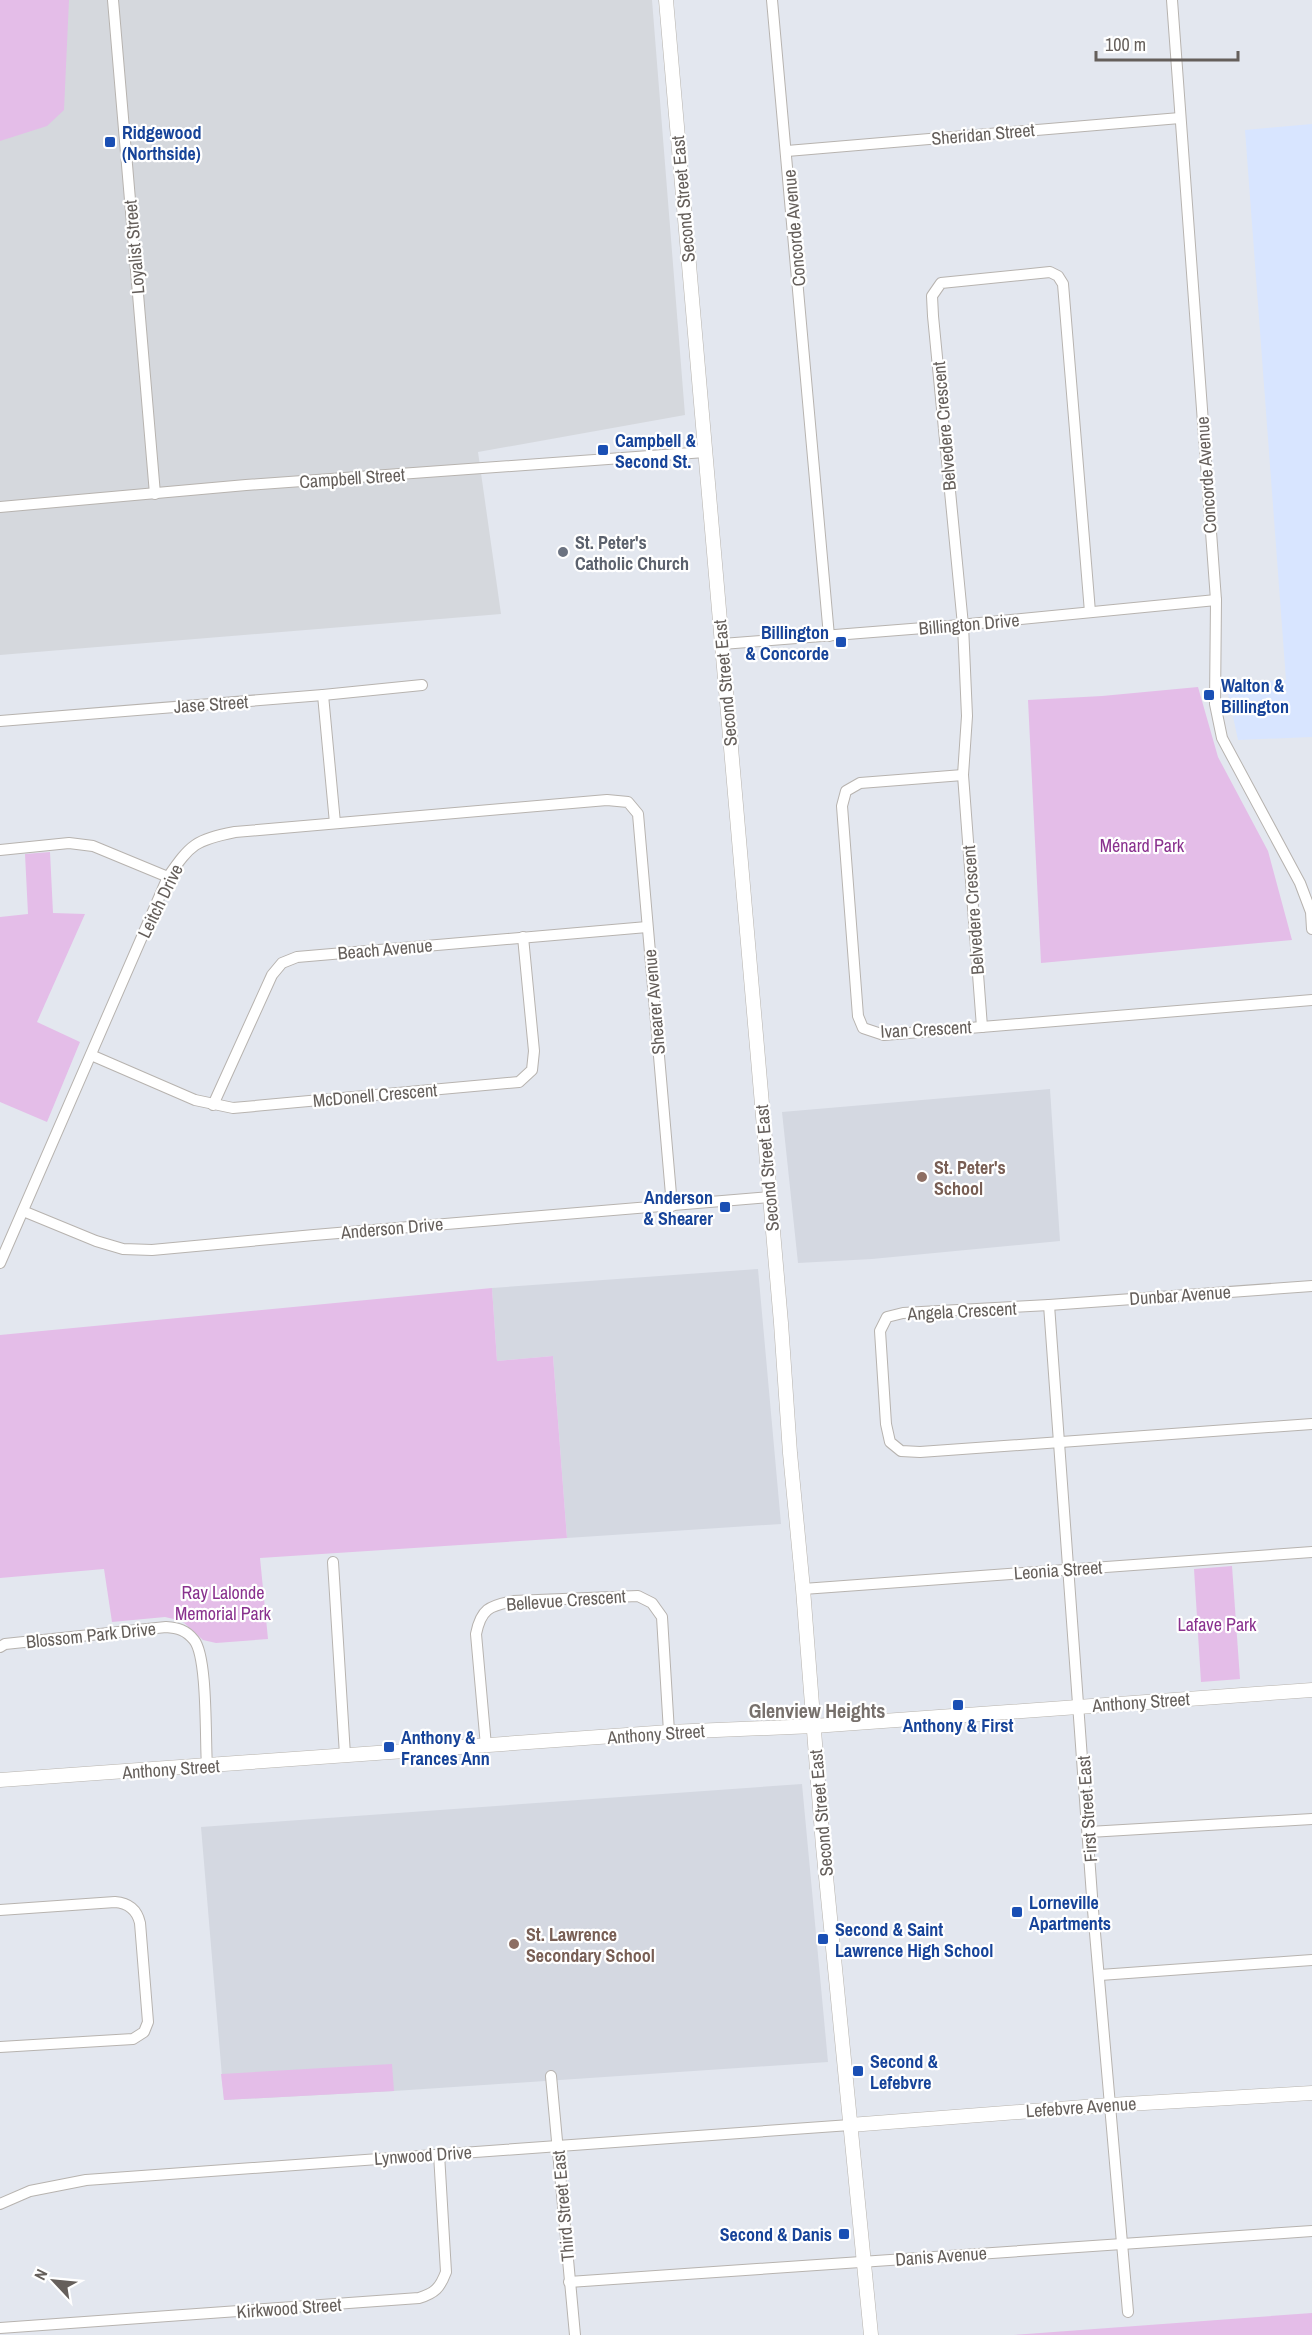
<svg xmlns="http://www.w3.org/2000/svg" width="1312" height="2335" viewBox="0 0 1312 2335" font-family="'Archivo Narrow',sans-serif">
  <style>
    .commercial { fill: #d8e5ff }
    .industrial { fill: #d5d8dd }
    .education { fill: #d4d8e1 }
    .green { fill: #e4bde8 }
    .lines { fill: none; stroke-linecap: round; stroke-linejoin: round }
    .street-casing { stroke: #b7b3af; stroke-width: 12 }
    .secondary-casing { stroke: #b7b3ad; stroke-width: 15 }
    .street { stroke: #fff; stroke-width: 10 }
    .secondary { stroke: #fff; stroke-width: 14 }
    .transit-dot { fill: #1a4fb4; stroke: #fff; stroke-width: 2 }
    .worship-dot { fill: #6b7280; stroke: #fff; stroke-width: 2 }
    .education-dot { fill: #8d6e63; stroke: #fff; stroke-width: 2 }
    .labels { text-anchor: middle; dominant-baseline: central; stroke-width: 4.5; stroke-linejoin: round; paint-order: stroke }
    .transit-label { font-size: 18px; font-weight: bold; fill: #164399; stroke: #fff; text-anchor: start }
    .street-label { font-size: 18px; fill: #655f5b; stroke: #fff }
    .worship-label { font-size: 18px; font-weight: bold; fill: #5b616d; stroke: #fff; text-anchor: start }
    .park-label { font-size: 18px; fill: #89318e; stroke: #fff }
    .education-label { font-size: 18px; font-weight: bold; fill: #785e54; stroke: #fff; text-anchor: start }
    .neighbourhood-label { font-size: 20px; font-weight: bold; fill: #77706c; stroke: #fff }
  </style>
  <rect width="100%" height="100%" fill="#e3e7ef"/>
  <path class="commercial" d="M1312 124V737L1238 740 1226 684 1286 680 1245 130Z"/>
  <path class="industrial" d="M0 0H652L685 415 478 452 501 614 0 655Z"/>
  <g class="education">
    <path d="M1050 1089 1060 1241 872 1259 798 1263 782 1112Z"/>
    <path d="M758 1269 781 1524 567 1538 553 1356 497 1361 492 1288Z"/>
    <path d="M802 1784 828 2062 394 2091 224 2100 201 1827Z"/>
  </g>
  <g class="green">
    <path d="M0 0H69L64 110 47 126 0 141Z"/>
    <path d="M1198 687 1218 757 1268 851 1292 940 1041 963 1028 700 1102 696Z"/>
    <path d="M50 852 53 913 85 914 37 1022 80 1042 47 1122 0 1102V917L28 914 25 854Z"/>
    <path d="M492 1288 497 1361 553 1356 567 1538 260 1558 268 1639 216 1643 203 1640 182 1621 165 1617 112 1622 104 1569 0 1578V1335Z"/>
    <path d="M1232 1566 1240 1679 1201 1682 1194 1569Z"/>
    <path d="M392 2064 394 2091 224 2100 221 2074Z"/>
    <path d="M1312 2313V2335H1013Z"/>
  </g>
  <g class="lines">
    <defs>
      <g id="street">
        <path d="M113 0 155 494"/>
        <path d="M772 0 829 636"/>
        <path d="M1172 0 1216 600 1215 704 1222 738 1300 883 1311 912 1312 929"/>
        <path d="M787 151 1180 118"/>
        <path d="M0 507 246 485 705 452"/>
        <path d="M722 644 949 626 1216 600"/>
        <path d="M323 695 335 823"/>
        <path d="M0 721 323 695 422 685"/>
        <path d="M963 775 860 783 846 791 842 806 858 1016 863 1028 884 1035 1312 1000"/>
        <path d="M0 850 69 843 93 846 168 877"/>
        <path d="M982 1027 963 775 967 716 963 625 933 316 932 296 941 283 1050 272 1058 276 1063 284 1090 612"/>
        <path d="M91 1055 195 1100 233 1108 519 1082 532 1070 534 1051 523 937"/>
        <path d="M213 1105 272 975 282 963 297 957 647 927"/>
        <path d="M23 1211 96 1241 123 1249 152 1250 314 1235 769 1197"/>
        <path d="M0 1263 168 877C191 844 195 840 235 832L607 800 628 802 638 814 672 1206"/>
        <path d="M1312 1286 1049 1305 903 1313 887 1317 880 1331 886 1424 890 1442 901 1451 920 1452 1312 1424"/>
        <path d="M1049 1305 1093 1910 1128 2312"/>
        <path d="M333 1562 345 1755"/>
        <path d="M803 1589 1312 1552"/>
        <path d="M0 1647 5 1644 166 1627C178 1628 186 1630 194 1640 208 1657 205 1741 207 1766"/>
        <path d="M486 1746 476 1634C481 1609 489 1606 513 1601L638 1596 652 1603 662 1617 669 1732"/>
        <path d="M1089 1832 1312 1819"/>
        <path d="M0 1910 115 1902C129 1903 137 1910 140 1923L148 2022 144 2032 133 2039 0 2047"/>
        <path d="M1100 1975 1312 1960"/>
        <path d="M551 2076 575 2335"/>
        <path d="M0 2204 30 2191 86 2180 850 2125"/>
        <path d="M569 2282 1312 2231"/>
        <path d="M0 2328 419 2298C435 2293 440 2288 446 2272L439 2154"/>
      </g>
      <g id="secondary">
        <path d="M666 0 781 1323 790 1453 803 1589 823 1846 871 2335"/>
        <path d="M0 1780 669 1732 814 1726 1312 1690"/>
        <path d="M850 2125 1110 2105 1312 2093"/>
      </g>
    </defs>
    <use href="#street" class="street-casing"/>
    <use href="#secondary" class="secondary-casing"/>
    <use href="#street" class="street"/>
    <use href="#secondary" class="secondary"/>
  </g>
  <g class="transit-dot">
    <rect x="104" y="136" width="12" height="12" rx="3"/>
    <rect x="597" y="444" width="12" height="12" rx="3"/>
    <rect x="835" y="636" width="12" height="12" rx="3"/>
    <rect x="1203" y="689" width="12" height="12" rx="3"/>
    <rect x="719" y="1201" width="12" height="12" rx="3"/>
    <rect x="952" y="1699" width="12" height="12" rx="3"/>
    <rect x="383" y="1741" width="12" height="12" rx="3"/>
    <rect x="1011" y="1906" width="12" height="12" rx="3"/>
    <rect x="817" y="1933" width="12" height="12" rx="3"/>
    <rect x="852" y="2065" width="12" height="12" rx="3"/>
    <rect x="838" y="2228" width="12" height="12" rx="3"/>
  </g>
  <circle class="worship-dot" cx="563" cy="552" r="6"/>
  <g class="education-dot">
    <circle cx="922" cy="1177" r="6"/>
    <circle cx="514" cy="1944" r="6"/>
  </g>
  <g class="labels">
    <g class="transit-label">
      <text x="122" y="132">Ridgewood<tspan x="122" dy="21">(Northside)</tspan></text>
      <text x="615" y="440">Campbell &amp;<tspan x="615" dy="21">Second St.</tspan></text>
      <text x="829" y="632" text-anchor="end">Billington<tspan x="829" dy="21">&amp; Concorde</tspan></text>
      <text x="1221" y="685">Walton &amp;<tspan x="1221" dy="21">Billington</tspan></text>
      <text x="713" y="1197" text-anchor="end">Anderson<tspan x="713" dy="21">&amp; Shearer</tspan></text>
      <text x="958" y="1725" text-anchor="middle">Anthony &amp; First</text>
      <text x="401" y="1737">Anthony &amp;<tspan x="401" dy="21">Frances Ann</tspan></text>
      <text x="1029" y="1902">Lorneville<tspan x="1029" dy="21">Apartments</tspan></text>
      <text x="835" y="1929">Second &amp; Saint<tspan x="835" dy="21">Lawrence High School</tspan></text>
      <text x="870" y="2061">Second &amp;<tspan x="870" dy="21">Lefebvre</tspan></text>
      <text x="832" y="2234" text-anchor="end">Second &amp; Danis</text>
    </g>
    <g class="street-label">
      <text transform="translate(983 134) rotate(-5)">Sheridan Street</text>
      <text transform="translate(683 199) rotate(-95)">Second Street East</text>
      <text transform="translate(794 228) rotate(-95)">Concorde Avenue</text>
      <text transform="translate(134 247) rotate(-95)">Loyalist Street</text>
      <text transform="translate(944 426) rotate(-95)">Belvedere Crescent</text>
      <text transform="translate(1206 475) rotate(-94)">Concorde Avenue</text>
      <text transform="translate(352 478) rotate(-4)">Campbell Street</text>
      <text transform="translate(969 624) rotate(-5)">Billington Drive</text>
      <text transform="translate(725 683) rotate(-95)">Second Street East</text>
      <text transform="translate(211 704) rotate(-4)">Jase Street</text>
      <text transform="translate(160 901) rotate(-64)">Leitch Drive</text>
      <text transform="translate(973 910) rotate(-94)">Belvedere Crescent</text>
      <text transform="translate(385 949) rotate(-5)">Beach Avenue</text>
      <text transform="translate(654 1002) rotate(-95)">Shearer Avenue</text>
      <text transform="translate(926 1029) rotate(-3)">Ivan Crescent</text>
      <text transform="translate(375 1095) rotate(-5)">McDonell Crescent</text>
      <text transform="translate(767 1168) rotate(-95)">Second Street East</text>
      <text transform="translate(392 1228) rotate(-5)">Anderson Drive</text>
      <text transform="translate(1180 1295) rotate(-4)">Dunbar Avenue</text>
      <text transform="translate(962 1311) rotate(-3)">Angela Crescent</text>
      <text transform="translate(1058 1570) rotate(-4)">Leonia Street</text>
      <text transform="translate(566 1600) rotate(-4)">Bellevue Crescent</text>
      <text transform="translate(91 1635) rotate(-6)">Blossom Park Drive</text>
      <text transform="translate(1141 1702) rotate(-4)">Anthony Street</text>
      <text transform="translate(656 1734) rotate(-4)">Anthony Street</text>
      <text transform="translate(171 1769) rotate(-4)">Anthony Street</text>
      <text transform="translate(1087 1809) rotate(-94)">First Street East</text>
      <text transform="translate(821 1813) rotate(-95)">Second Street East</text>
      <text transform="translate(1081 2107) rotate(-4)">Lefebvre Avenue</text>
      <text transform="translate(423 2155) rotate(-4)">Lynwood Drive</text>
      <text transform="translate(563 2206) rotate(-95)">Third Street East</text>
      <text transform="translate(941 2256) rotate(-4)">Danis Avenue</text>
      <text transform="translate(289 2308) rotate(-4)">Kirkwood Street</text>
    </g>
    <g class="worship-label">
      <text x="575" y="542">St. Peter's<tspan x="575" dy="21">Catholic Church</tspan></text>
    </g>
    <g class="park-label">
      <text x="1142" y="845">Ménard Park</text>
      <text x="223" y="1592">Ray Lalonde<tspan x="223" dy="21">Memorial Park</tspan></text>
      <text x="1217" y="1624">Lafave Park</text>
    </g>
    <g class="education-label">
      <text x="934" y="1167">St. Peter's<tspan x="934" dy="21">School</tspan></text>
      <text x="526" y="1934">St. Lawrence<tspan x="526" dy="21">Secondary School</tspan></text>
    </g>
    <g class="neighbourhood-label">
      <text x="817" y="1710">Glenview Heights</text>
    </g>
  </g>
  <g transform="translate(54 2281) rotate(296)" stroke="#ffffff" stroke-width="4.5" paint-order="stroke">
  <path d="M0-4.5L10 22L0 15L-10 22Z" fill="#655f5b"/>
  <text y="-9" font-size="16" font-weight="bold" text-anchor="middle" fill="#655f5b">N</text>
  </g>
  <path d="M1096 51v9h142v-9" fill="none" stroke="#655f5b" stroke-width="3"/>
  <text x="1105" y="51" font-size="18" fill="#655f5b" stroke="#ffffff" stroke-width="4.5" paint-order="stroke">100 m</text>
</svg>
